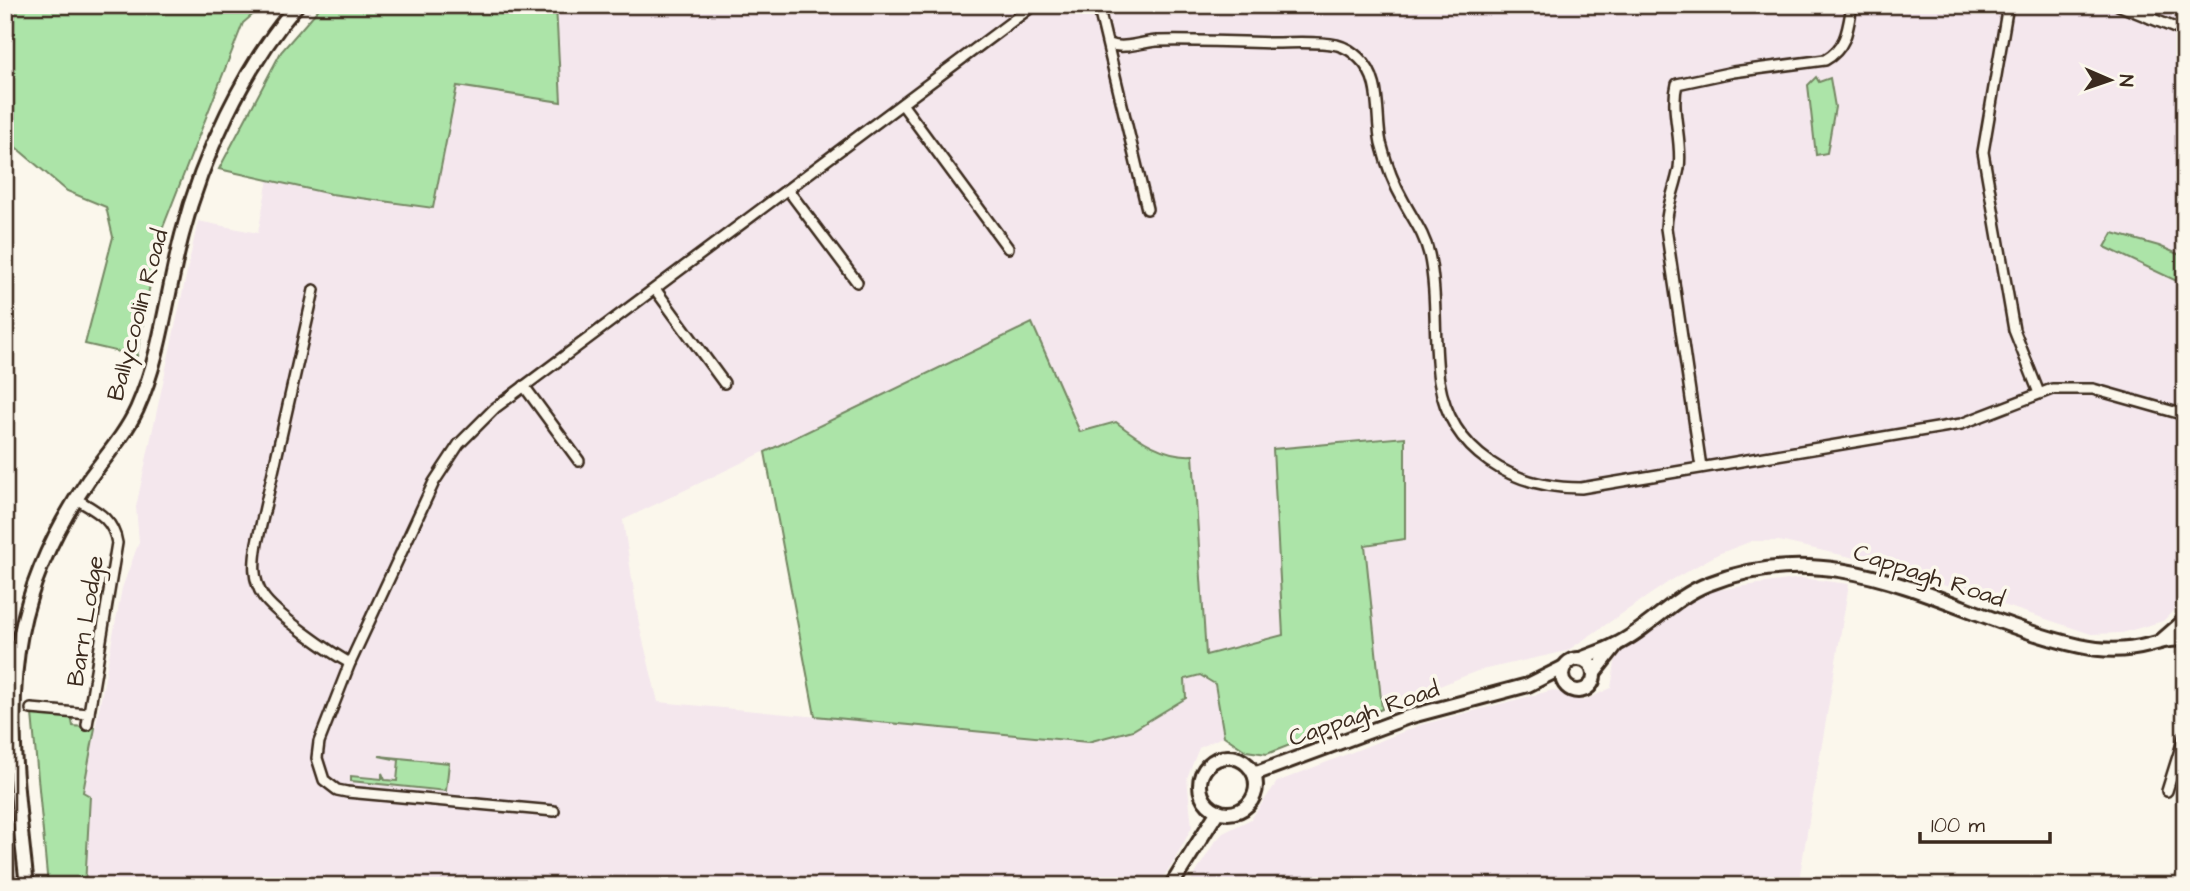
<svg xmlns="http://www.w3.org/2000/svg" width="2190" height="891" viewBox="0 0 2190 891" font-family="'Architects Daughter',sans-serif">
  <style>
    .built { fill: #f4e7ed }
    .green { fill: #ace4a8; stroke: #748763; stroke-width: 2 }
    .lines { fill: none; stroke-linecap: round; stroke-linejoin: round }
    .street-casing { stroke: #3b2a1e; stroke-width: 14 }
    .secondary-casing { stroke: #3b2a1e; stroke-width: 18 }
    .street { stroke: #fbf7ec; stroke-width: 9 }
    .secondary { stroke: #fbf7ec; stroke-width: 12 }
    .labels { text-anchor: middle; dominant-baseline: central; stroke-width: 7; stroke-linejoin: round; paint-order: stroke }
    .street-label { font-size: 24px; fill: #3b2a1e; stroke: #fbf7ec }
  </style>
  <rect width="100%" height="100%" fill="#fbf7ec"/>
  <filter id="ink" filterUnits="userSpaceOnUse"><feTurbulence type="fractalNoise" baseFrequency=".0143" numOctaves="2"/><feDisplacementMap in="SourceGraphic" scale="14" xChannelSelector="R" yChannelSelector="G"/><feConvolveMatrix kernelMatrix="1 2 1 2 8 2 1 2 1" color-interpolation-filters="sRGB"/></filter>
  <g filter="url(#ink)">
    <g class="built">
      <path d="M556 5H2185V594L2180 604 2163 621 2122 633 2091 634 1873 562 1779 541H1752L1718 554 1670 581 1567 651 1477 671 1382 709 1365 545 1273 449 1283 635 1205 656 1193 456H1182L1141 441 1116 422 1080 432 1031 323 623 520 639 624 658 702 1088 742 1185 679 1200 675 1215 684 1224 736 1199 748 1187 778 1192 827 1172 865 1157 886H85L90 796 83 793 122 588 139 542 136 507 198 221 258 233 268 179 457 86 561 102Z"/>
      <path d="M1801 578 1849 584 1798 886H1188L1214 843 1223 833 1251 819 1277 782 1420 725 1553 690 1583 701 1611 688 1616 656 1662 619 1710 591Z"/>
    </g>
    <g class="green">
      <path d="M5 5H264L243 23 158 240 137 356 85 344 113 237 106 207 67 191 5 138Z"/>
      <path d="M322 5H556L561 102 457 86 433 208 331 194 219 169 281 52Z"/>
      <path d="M1816 77 1819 82 1830 78 1835 107 1827 153 1816 155 1808 85Z"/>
      <path d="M2113 233 2159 246 2185 257V285L2105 247Z"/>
      <path d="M1032 323 1080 432 1116 422C1138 439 1164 457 1193 455L1206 655 1283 635 1273 449 1405 437V539L1365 545 1382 709 1267 754 1246 751 1224 736 1215 684 1200 675 1185 679 1186 698 1133 730 1088 742 815 716 765 452Z"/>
      <path d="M32 714 71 716 73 726 95 728 83 792 90 796 85 886H48Z"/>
      <path d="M379 756 449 763 446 791 351 781V776L382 779V773L385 780 397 781 399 760Z"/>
      <path d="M5 805 12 886H5Z"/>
    </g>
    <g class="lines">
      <defs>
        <g id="street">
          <path d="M1098 5 1147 209"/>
          <path d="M2008 5 1983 152 2014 330 2039 393"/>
          <path d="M2118 5 2185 32"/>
          <path d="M2150 18 2154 5"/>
          <path d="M1110 44C1123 50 1142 42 1157 41 1195 40 1234 42 1273 43 1293 43 1317 41 1337 45 1345 47 1353 52 1359 58 1383 80 1375 115 1381 143 1386 163 1394 185 1404 202 1414 221 1424 233 1429 254 1438 295 1433 339 1439 381 1451 453 1513 488 1581 488L1961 424 2052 389H2093L2185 415"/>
          <path d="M902 104 1008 248"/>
          <path d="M788 190 857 282"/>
          <path d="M655 289 724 383"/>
          <path d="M314 290 257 543C254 562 252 579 263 596 274 613 331 653 350 663"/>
          <path d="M524 386 579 461"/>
          <path d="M1701 467 1666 228C1667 203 1675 190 1679 168 1683 140 1670 111 1677 84L1733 72 1825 60C1847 48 1848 28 1852 5"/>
          <path d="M76 499C96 511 113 518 117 543L87 725"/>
          <path d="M31 709 89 714"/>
          <path d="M2167 791 2185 734"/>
          <path d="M554 811 347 792 337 790 324 780 317 758 319 742 350 663 434 482 459 444 495 408 1034 5"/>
        </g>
        <g id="secondary">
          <path d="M2162 640 2185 620"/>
          <circle cx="1578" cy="675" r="16"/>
          <path d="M1581 659C1592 654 1604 651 1615 645 1649 629 1672 598 1708 584 1845 530 1951 617 2080 646 2102 651 2127 651 2149 645 2161 642 2171 638 2185 640"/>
          <path d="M1594 673 1616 645"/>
          <circle cx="1228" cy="785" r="28"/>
          <path d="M1254 774 1408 717 1528 685 1564 667"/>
          <path d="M27 886C18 803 5 715 21 633 32 577 57 526 89 479 105 457 125 435 137 409 161 356 167 292 182 235 202 157 244 67 297 5"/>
          <path d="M1171 886 1218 811"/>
        </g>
      </defs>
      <use href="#street" class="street-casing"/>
      <use href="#secondary" class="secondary-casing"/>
      <use href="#street" class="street"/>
      <use href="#secondary" class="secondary"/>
    </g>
  </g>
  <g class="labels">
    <g class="street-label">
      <text transform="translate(138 315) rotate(-75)">Ballycoolin Road</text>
      <text transform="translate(1929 576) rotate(18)">Cappagh Road</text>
      <text transform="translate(86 621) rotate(-81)">Barn Lodge</text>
      <text transform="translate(1364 714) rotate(-19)">Cappagh Road</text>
    </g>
  </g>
  <rect width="2190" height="891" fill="none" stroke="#fbf7ec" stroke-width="28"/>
  <rect x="14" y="14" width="2162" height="863" fill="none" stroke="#3b2a1e" stroke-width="2.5" filter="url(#ink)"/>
  <g transform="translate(2110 80) rotate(92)" stroke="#fbf7ec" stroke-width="5" paint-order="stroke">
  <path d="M0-5L12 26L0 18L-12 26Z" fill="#3b2a1e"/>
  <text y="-10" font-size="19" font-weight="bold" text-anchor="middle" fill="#3b2a1e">N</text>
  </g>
  <path d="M1920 832v10h130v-10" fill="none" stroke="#3b2a1e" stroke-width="3.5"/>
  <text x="1931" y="832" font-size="21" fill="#3b2a1e" stroke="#fbf7ec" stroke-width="5" paint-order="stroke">100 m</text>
</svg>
